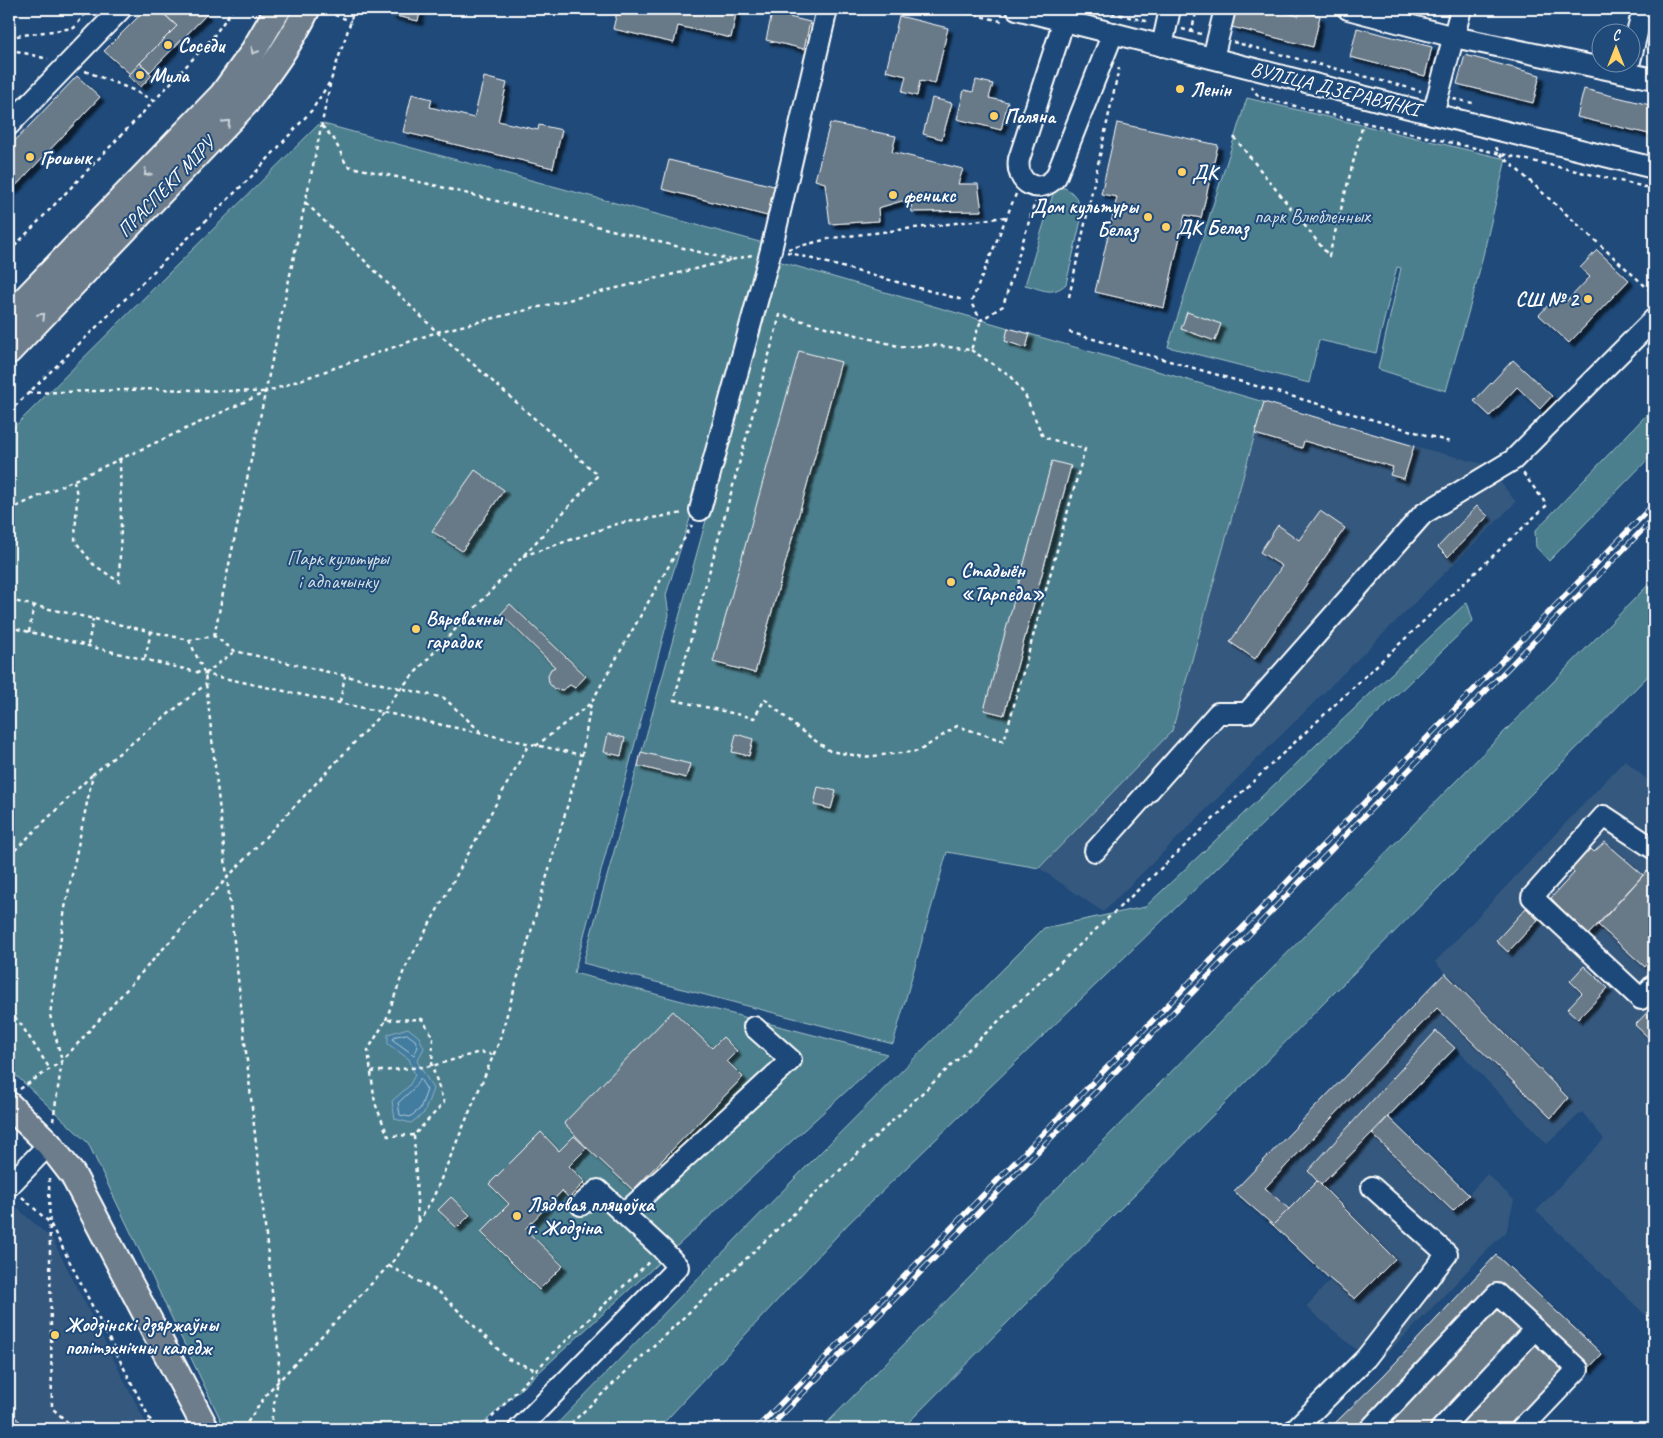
<svg xmlns="http://www.w3.org/2000/svg" width="1663" height="1438" viewBox="0 0 1663 1438" font-family="Caveat,sans-serif">
  <style>
    .built { fill: #35587e }
    .green { fill: #4b7f8d; stroke: #a5bfc6 }
    .water { fill: #437b9f; stroke: #8eb0c5 }
    .lines { fill: none; stroke-linecap: round; stroke-linejoin: round }
    .shore { stroke: #b4cad9; stroke-width: 1 }
    .building { fill: #687988; stroke: #fff; filter: url(#shadow) }
    .minor-casing { stroke: #fff; stroke-width: 24 }
    .major-casing { stroke: #fff; stroke-width: 29 }
    .path { stroke: #fff; stroke-width: 2.5; stroke-dasharray: 4 4; stroke-linecap: butt }
    .minor { stroke: #1f4a7a; stroke-width: 20 }
    .major { stroke: #6d7d8c; stroke-width: 25 }
    .rail-casing { stroke: #fff; stroke-width: 5.5 }
    .rail { stroke: #1f4a7a; stroke-width: 4; stroke-dasharray: 11; stroke-linecap: butt }
    .oneway { stroke: #ccd2d7 }
    .poi-dot { fill: #ffd166; stroke: #1f4a7a; stroke-width: 2 }
    .labels { text-anchor: middle; dominant-baseline: central; stroke-width: 4; stroke-linejoin: round; paint-order: stroke }
    .poi-label { font-size: 20px; font-weight: bold; fill: #fff; stroke: #1f4a7a; text-anchor: start }
    .street-label { font-size: 20px; fill: #fff; stroke: #1f4a7a }
    .park-label { font-size: 20px; fill: #d2dfe2; stroke: #1f4a7a }
  </style>
  <defs>
    <filter id="shadow"><feDropShadow dx="4.5" dy="4.5" stdDeviation="1" flood-color="#0009"/></filter>
  </defs>
  <rect width="100%" height="100%" fill="#1f4a7a"/>
  <filter id="ink" filterUnits="userSpaceOnUse"><feTurbulence type="fractalNoise" baseFrequency=".02" numOctaves="2"/><feDisplacementMap in="SourceGraphic" scale="10" xChannelSelector="R" yChannelSelector="G"/><feConvolveMatrix kernelMatrix="1 2 1 2 8 2 1 2 1" color-interpolation-filters="sRGB"/></filter>
  <g filter="url(#ink)">
    <g class="built">
      <path d="M1264 402 1414 446 1487 465 1516 502 1103 912 1039 868 1172 731Z"/>
      <path d="M1625 760 1654 786V1323L1536 1211 1604 1139 1582 1112 1547 1144 1456 1048 1388 1117 1469 1194 1487 1174 1514 1200 1506 1233 1497 1240 1409 1332 1376 1363 1366 1358 1306 1307 1331 1279 1273 1225 1234 1191 1445 973 1435 962Z"/>
      <path d="M9 1201 53 1240 149 1429H9Z"/>
    </g>
    <g class="green">
      <path d="M1247 98 1506 159 1476 285 1446 391 1378 369 1401 268 1397 267 1376 353 1319 340 1309 383 1168 347Z"/>
      <path d="M320 123 767 244 702 480 666 595 669 615 574 973 887 1054 477 1429H225L88 1143 9 1069V432Z"/>
      <path d="M1061 187C1074 189 1081 204 1082 216L1066 284C1052 297 1042 289 1025 285L1054 191Z"/>
      <path d="M778 261 1264 402 1172 731 1039 868 947 852 893 1044 583 963Z"/>
      <path d="M1654 407V453L1549 561 1536 547 1535 531Z"/>
      <path d="M1654 579V670L902 1429H821Z"/>
      <path d="M1467 602 1473 621 848 1224 658 1429H552L796 1177 1044 928 1145 907Z"/>
    </g>
    <path class="water" d="M408 1028 419 1037 424 1048 417 1061 433 1089 424 1113 411 1123 395 1119 392 1101 409 1086 415 1075 409 1059 388 1044V1034Z"/>
    <g class="lines">
      <g class="shore">
        <path d="M407 1034 415 1040 418 1047 414 1055 393 1040 394 1037Z"/>
        <path d="M420 1079 427 1090 420 1109 410 1117 400 1115 398 1103 413 1089Z"/>
      </g>
    </g>
    <g class="building">
      <path d="M146 9H158L177 26 130 74 104 51Z"/>
      <path d="M168 9H201L207 14 150 72 140 63 177 26 163 13Z"/>
      <path d="M392 9H421L418 21 391 15Z"/>
      <path d="M604 9H672L681 11V9H737L731 38 678 26 674 43 613 29 617 12Z"/>
      <path d="M1236 9H1271L1299 16 1300 11 1320 16 1313 47 1232 27Z"/>
      <path d="M772 13 810 22 804 49 766 40Z"/>
      <path d="M899 16 948 28 935 84 920 81 917 96 902 92 906 76 886 71Z"/>
      <path d="M1357 28 1432 47 1425 76 1350 57Z"/>
      <path d="M1465 55 1540 75 1533 103 1457 84Z"/>
      <path d="M140 63 152 75 141 87 128 76Z"/>
      <path d="M77 76 100 97 9 193V147Z"/>
      <path d="M484 77 507 83 498 121 538 130 539 125 562 130 553 168 403 132 412 94 432 99 430 107 474 118Z"/>
      <path d="M976 80 993 84 989 98 1008 102 1001 130 957 119 964 90 973 92Z"/>
      <path d="M1584 89 1654 106 1653 135 1577 117Z"/>
      <path d="M932 98 952 103 942 139 923 134Z"/>
      <path d="M830 123 896 136 892 152 963 169 958 184H978L982 211 912 212 911 204 902 201 878 208 879 221 830 224 825 183 815 180Z"/>
      <path d="M1117 123 1218 145 1201 218 1185 215 1164 308 1095 292 1117 197 1101 194Z"/>
      <path d="M669 160 778 187 771 217 662 189Z"/>
      <path d="M1597 250 1629 280 1569 343 1539 315 1559 293 1567 301 1590 277 1580 268Z"/>
      <path d="M1187 312 1221 324 1215 341 1181 329Z"/>
      <path d="M1008 328 1030 334 1026 348 1005 341Z"/>
      <path d="M799 351 841 362 755 673 713 662Z"/>
      <path d="M1513 360 1552 396 1540 409 1517 387 1490 416 1474 401Z"/>
      <path d="M1264 402 1414 446 1404 479 1390 475 1393 467 1304 441 1302 448 1255 434Z"/>
      <path d="M1052 461 1071 466 1004 715 984 710Z"/>
      <path d="M475 470 504 490 462 551 432 531Z"/>
      <path d="M1477 506 1488 516 1448 557 1438 547Z"/>
      <path d="M1320 511 1345 528 1255 659 1230 642 1282 566 1260 552 1278 525 1299 540Z"/>
      <path d="M510 604 586 676 575 688 570 685 563 690 554 689 549 683 548 675 551 669 555 667 501 614Z"/>
      <path d="M608 734 625 738 621 756 604 752Z"/>
      <path d="M736 734 753 739 749 756 732 752Z"/>
      <path d="M641 752 690 764 686 778 638 766Z"/>
      <path d="M818 787 836 791 831 809 814 805Z"/>
      <path d="M1605 842 1643 875 1587 936 1551 898 1574 873 1570 866 1588 846 1594 852Z"/>
      <path d="M1647 871 1654 877V956L1645 967 1598 925Z"/>
      <path d="M1526 908 1538 920 1508 952 1496 941Z"/>
      <path d="M1584 966 1608 988 1578 1019 1567 1009 1582 993 1570 981Z"/>
      <path d="M1445 973 1568 1098 1551 1118 1437 1008 1265 1188 1289 1209 1273 1225 1234 1191Z"/>
      <path d="M1654 1005V1033L1649 1038 1635 1025Z"/>
      <path d="M673 1011 712 1048 723 1037 737 1051 727 1061 743 1077 633 1190 587 1148 564 1123Z"/>
      <path d="M1436 1031 1455 1048 1321 1185 1308 1171Z"/>
      <path d="M1388 1117 1469 1195 1453 1211 1372 1134Z"/>
      <path d="M541 1132 559 1151 574 1136 587 1148 569 1166 585 1182 569 1198 562 1191 525 1229 563 1266 539 1290 481 1232 509 1204 489 1184Z"/>
      <path d="M1317 1181 1395 1259 1355 1299 1331 1280 1273 1225Z"/>
      <path d="M451 1197 470 1215 457 1228 438 1210Z"/>
      <path d="M1496 1255 1602 1354 1588 1369 1499 1285 1364 1429H1329L1384 1375Z"/>
      <path d="M1497 1300 1529 1330 1436 1429H1376Z"/>
      <path d="M1537 1338 1569 1368 1511 1429H1451Z"/>
      <path d="M9 1411 28 1429H9Z"/>
    </g>
    <g class="lines">
      <defs>
        <g id="minor">
          <path d="M1017 9 1433 114 1654 168"/>
          <path d="M1066 9 1059 36 1019 159C1015 184 1039 196 1056 177L1113 33"/>
          <path d="M1348 9 1454 37 1654 79"/>
          <path d="M1162 46 1170 9"/>
          <path d="M1213 58 1225 9"/>
          <path d="M1630 61 1643 9"/>
          <path d="M1433 114 1461 9"/>
          <path d="M9 125 121 9"/>
          <path d="M700 510 771 250 827 9"/>
          <path d="M1654 849 1604 816 1532 897 1641 999 1654 985"/>
          <path d="M1095 851 1218 713H1247L1423 514 1513 460 1654 319"/>
          <path d="M9 1186 49 1144"/>
          <path d="M624 1214 791 1060 754 1027"/>
          <path d="M519 1429 678 1267 662 1249 598 1190 581 1205"/>
          <path d="M1295 1429 1366 1358 1447 1254 1372 1187"/>
          <path d="M1370 1429 1497 1294 1578 1369 1521 1429"/>
          <path d="M1441 1429 1535 1329"/>
        </g>
        <g id="major">
          <path d="M9 316 222 95 251 55 278 9"/>
          <path d="M9 351 246 103C269 72 291 43 307 9"/>
          <path d="M9 1105 49 1144 73 1175 206 1429"/>
        </g>
      </defs>
      <use href="#minor" class="minor-casing"/>
      <use href="#major" class="major-casing"/>
      <g class="path">
        <path d="M951 9 1005 22"/>
        <path d="M1096 9 1150 22"/>
        <path d="M327 12 351 21"/>
        <path d="M1182 29 1201 34"/>
        <path d="M1191 33 1197 9"/>
        <path d="M9 37 74 28 89 9"/>
        <path d="M1233 42 1421 91"/>
        <path d="M9 49 48 59"/>
        <path d="M85 71 133 90 154 101"/>
        <path d="M1251 86 1259 97C1390 130 1522 158 1654 189"/>
        <path d="M1453 99 1473 103V105"/>
        <path d="M322 126 334 139 347 166 433 185 731 260"/>
        <path d="M1234 137 1329 256 1363 124"/>
        <path d="M1496 147 1499 153 1654 294"/>
        <path d="M1016 194 971 303 981 320 1003 306 1035 202"/>
        <path d="M788 249 832 238 1006 217"/>
        <path d="M9 252 154 101 213 37 233 9"/>
        <path d="M787 252 963 300"/>
        <path d="M1069 297 1119 68"/>
        <path d="M1069 332 1450 442"/>
        <path d="M971 350 1011 376 1026 397 1043 437 1085 449 1004 741 957 726 919 751 864 757 830 751 796 727 765 699 754 718 674 700 780 315 902 347 933 345 971 350 981 320"/>
        <path d="M28 393 157 389 264 392"/>
        <path d="M9 412 256 172 312 110 331 80 351 21 353 9"/>
        <path d="M74 481 77 495 75 541 93 564 119 582 121 526 120 459"/>
        <path d="M9 510 266 392 437 332 752 255"/>
        <path d="M523 556 620 523 684 513"/>
        <path d="M9 600 189 640 214 636 235 651 444 698 482 733"/>
        <path d="M9 627 205 674 582 755"/>
        <path d="M29 632 34 605"/>
        <path d="M214 636 331 80"/>
        <path d="M189 640 205 674 279 1356 278 1380 270 1429"/>
        <path d="M88 645 93 619"/>
        <path d="M145 658 151 632"/>
        <path d="M205 674 235 651"/>
        <path d="M340 702 345 676"/>
        <path d="M536 746 591 703 692 525"/>
        <path d="M9 856 92 775"/>
        <path d="M9 1011 20 1023 50 1069"/>
        <path d="M386 1020 404 970 529 744"/>
        <path d="M371 1072 432 1066 480 1052 494 1055"/>
        <path d="M20 1089 62 1061 227 878 383 712 401 688 598 475 437 332 305 202"/>
        <path d="M53 1121 62 1061 50 1015 65 908 93 774 206 684"/>
        <path d="M414 1135 388 1136 375 1103 368 1050 386 1020 422 1019 433 1037 432 1066 444 1103 414 1135 418 1222"/>
        <path d="M49 1178 52 1408 75 1429"/>
        <path d="M22 1197 50 1223 155 1429"/>
        <path d="M389 1266 439 1292 508 1359 536 1370"/>
        <path d="M243 1429 268 1392 397 1257 433 1198 499 1042 582 755 591 703"/>
        <path d="M481 1429 544 1362 650 1261"/>
        <path d="M565 1429 1547 505 1523 473"/>
      </g>
      <use href="#minor" class="minor"/>
      <use href="#major" class="major"/>
      <defs>
        <g id="rail">
          <path d="M756 1429 1654 504"/>
          <path d="M768 1429 1654 518"/>
        </g>
      </defs>
      <use href="#rail" class="rail-casing"/>
      <use href="#rail" class="rail"/>
    </g>
    <defs><path id="oneway-chevron" d="M-2-3.5L2.5 0L-2 3.5" fill="none" stroke-width="1.6" stroke-linecap="round" stroke-linejoin="round" transform="scale(1.25)"/></defs>
    <g class="oneway">
      <use href="#oneway-chevron" transform="translate(254 51) rotate(122)"/>
      <use href="#oneway-chevron" transform="translate(227 123) rotate(-46)"/>
      <use href="#oneway-chevron" transform="translate(147 173) rotate(134)"/>
      <use href="#oneway-chevron" transform="translate(42 316) rotate(-46)"/>
    </g>
  </g>
  <g class="poi-dot">
    <circle cx="168" cy="45" r="5"/>
    <circle cx="140" cy="75" r="5"/>
    <circle cx="1180" cy="89" r="5"/>
    <circle cx="994" cy="116" r="5"/>
    <circle cx="30" cy="157" r="5"/>
    <circle cx="1182" cy="172" r="5"/>
    <circle cx="893" cy="195" r="5"/>
    <circle cx="1148" cy="217" r="5"/>
    <circle cx="1166" cy="227" r="5"/>
    <circle cx="1588" cy="299" r="5"/>
    <circle cx="951" cy="582" r="5"/>
    <circle cx="416" cy="629" r="5"/>
    <circle cx="517" cy="1216" r="5"/>
    <circle cx="55" cy="1335" r="5"/>
  </g>
  <g class="labels">
    <g class="poi-label">
      <text x="178" y="45">Соседи</text>
      <text x="150" y="75">Мила</text>
      <text x="1190" y="89">Ленін</text>
      <text x="1004" y="116">Поляна</text>
      <text x="40" y="157">Грошык</text>
      <text x="1192" y="172">ДК</text>
      <text x="903" y="195">феникс</text>
      <text x="1138" y="206" text-anchor="end">Дом культуры<tspan x="1138" dy="23">Белаз</tspan></text>
      <text x="1176" y="227">ДК Белаз</text>
      <text x="1578" y="299" text-anchor="end">СШ № 2</text>
      <text x="961" y="570">Стадыён<tspan x="961" dy="23">«Тарпеда»</tspan></text>
      <text x="426" y="618">Вяровачны<tspan x="426" dy="23">гарадок</tspan></text>
      <text x="527" y="1204">Лядовая пляцоўка<tspan x="527" dy="23">г. Жодзіна</tspan></text>
      <text x="65" y="1324">Жодзінскі дзяржаўны<tspan x="65" dy="23">політэхнічны каледж</tspan></text>
    </g>
    <g class="street-label">
      <text transform="translate(1335 89) rotate(14)">ВУЛІЦА ДЗЕРАВЯНКІ</text>
      <text transform="translate(166 187) rotate(-46)">ПРАСПЕКТ МІРУ</text>
    </g>
    <g class="park-label">
      <text x="1312" y="216">парк Влюбленных</text>
      <text x="338" y="558">Парк культуры<tspan x="338" dy="23">і адпачынку</tspan></text>
    </g>
  </g>
  <rect width="1663" height="1438" fill="none" stroke="#1f4a7a" stroke-width="30"/>
  <rect x="15" y="15" width="1633" height="1408" fill="none" stroke="#fff" stroke-width="2" filter="url(#ink)"/>
  <g transform="translate(1616 48)"><circle r="24" fill="#1f4a7a" stroke="#7992af"/>
  <path d="M0-4L9 19L0 12L-9 19Z" fill="#ffd166"/>
  <text y="-8" font-size="14" font-weight="bold" text-anchor="middle" fill="#ffffff">С</text>
  </g>
</svg>
